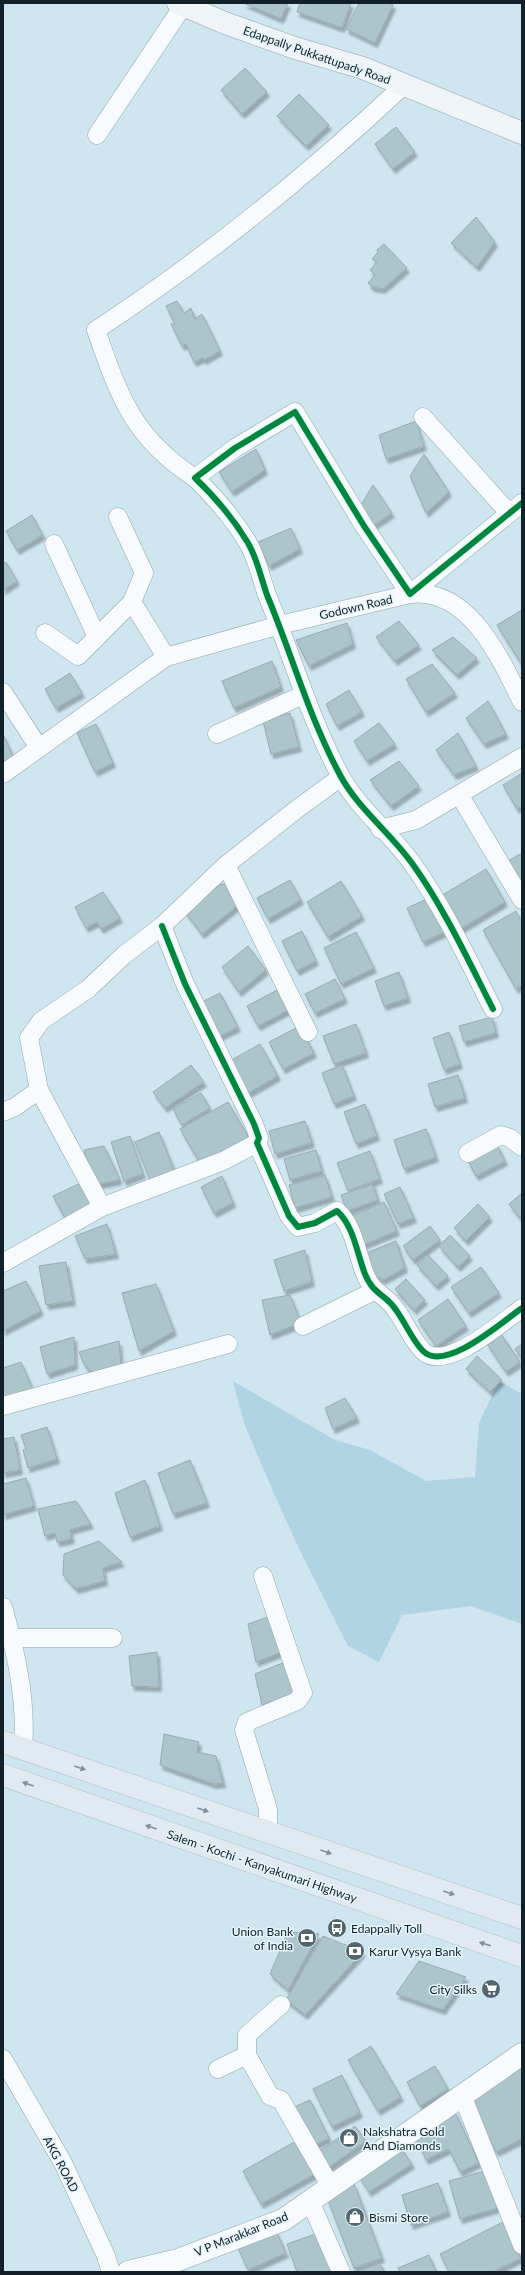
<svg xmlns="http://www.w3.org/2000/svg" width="525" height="2275" viewBox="0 0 525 2275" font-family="Lato,sans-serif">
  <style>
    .green { fill: #b0d4e3 }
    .building { fill: #acc5cb; stroke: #99abb0; filter: url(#shadow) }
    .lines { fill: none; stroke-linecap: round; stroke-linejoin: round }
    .minor-casing { stroke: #92a4ab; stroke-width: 19 }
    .tertiary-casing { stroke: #92a4ab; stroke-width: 23 }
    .secondary-casing { stroke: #92a4ab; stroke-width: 23 }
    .trunk-casing { stroke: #b5c1c6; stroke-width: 23 }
    .minor { stroke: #f8fbfd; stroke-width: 18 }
    .tertiary { stroke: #f8fbfd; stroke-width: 22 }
    .secondary { stroke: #eef4f8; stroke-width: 22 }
    .trunk { stroke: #e0eaf0; stroke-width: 22 }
    .cycleway-casing { stroke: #e4f4fb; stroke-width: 8 }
    .cycleway { stroke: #00873e; stroke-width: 6 }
    .oneway { fill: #839096 }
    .labels { text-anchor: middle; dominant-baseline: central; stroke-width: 3; stroke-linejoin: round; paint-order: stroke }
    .street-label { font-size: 12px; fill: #122127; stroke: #e4f4fb }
    .poi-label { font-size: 12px; fill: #122127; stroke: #e4f4fb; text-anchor: start }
  </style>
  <defs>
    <filter id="shadow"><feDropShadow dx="2.5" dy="4.5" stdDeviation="1" flood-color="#0004"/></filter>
  </defs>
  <rect width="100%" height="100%" fill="#cfe5ef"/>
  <path class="green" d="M233 1381 335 1440 370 1450 426 1481 475 1477 479 1423 499 1381 522 1394V1624L471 1606 402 1615 379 1662 348 1646 302 1555 271 1487 244 1423Z"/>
  <g class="building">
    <path d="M244 3H288L281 19Z"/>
    <path d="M300 3H351L342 28 297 12Z"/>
    <path d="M359 3H390L393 5 375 43 346 29Z"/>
    <path d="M245 68 267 92 242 114 221 90Z"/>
    <path d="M299 94 329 125 306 146 277 116Z"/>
    <path d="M396 127 415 152 393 169 375 144Z"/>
    <path d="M476 217 495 242 477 267 451 243Z"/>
    <path d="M384 244 407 268 383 289 372 287 368 283 375 275 370 270 377 262 372 259 378 252 377 250Z"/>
    <path d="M177 301 184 313 191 308 195 319 202 314 220 351 204 360 202 358 194 362 186 344 182 346 171 324H175L166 306Z"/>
    <path d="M416 421 424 446 386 459 379 435Z"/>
    <path d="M256 449 265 470 232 492 219 472Z"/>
    <path d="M424 454 449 492 426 513 410 476Z"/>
    <path d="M373 485 392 513 374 525 361 505Z"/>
    <path d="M32 515 43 535 17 550 6 531Z"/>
    <path d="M291 528 300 549 269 566 258 542Z"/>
    <path d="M6 562 17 581 3 590V564Z"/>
    <path d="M522 610V665L497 625Z"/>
    <path d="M399 621 419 645 395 661 376 637Z"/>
    <path d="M347 623 353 644 309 666 296 640Z"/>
    <path d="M453 637 477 658 457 675 432 650Z"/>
    <path d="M272 661 281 687 234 708 222 681Z"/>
    <path d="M432 664 455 693 426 712 406 679Z"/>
    <path d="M70 673 82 693 56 708 45 689Z"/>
    <path d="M349 690 362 712 337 726 326 704Z"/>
    <path d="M488 701 506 734 484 744 466 718Z"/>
    <path d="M290 713 299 747 271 754 263 721Z"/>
    <path d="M379 723 395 744 367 761 354 741Z"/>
    <path d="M96 724 113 763 95 772 77 733Z"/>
    <path d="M458 733 476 766 454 775 436 750Z"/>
    <path d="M3 734 16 763 3 769Z"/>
    <path d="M399 761 419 786 391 806 370 780Z"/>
    <path d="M522 773V806L517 809 503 785Z"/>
    <path d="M522 853V881L514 886 501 865Z"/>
    <path d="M486 869 505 902 459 930 439 897Z"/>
    <path d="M290 880 301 900 268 919 257 898Z"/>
    <path d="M341 881 362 916 328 937 307 902Z"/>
    <path d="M221 884H225L241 903 202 934 185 912Z"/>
    <path d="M103 892 120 918 101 929 97 922 86 928 75 907Z"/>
    <path d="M431 897 447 931 423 942 407 908Z"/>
    <path d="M516 911 522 923V985L516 989 483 930Z"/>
    <path d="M302 931 316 961 297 971 282 941Z"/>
    <path d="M356 932 374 968 341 984 324 948Z"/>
    <path d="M248 946 266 970 239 992 222 967Z"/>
    <path d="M399 972 408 998 384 1006 375 981Z"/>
    <path d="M335 979 345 999 315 1013 305 994Z"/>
    <path d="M281 988 292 1008 258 1026 247 1006Z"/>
    <path d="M220 993 238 1027 216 1038 200 1003Z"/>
    <path d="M492 1017 496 1033 464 1042 459 1026Z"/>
    <path d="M356 1024 366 1053 334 1064 323 1036Z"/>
    <path d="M300 1026 314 1053 283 1069 269 1042Z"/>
    <path d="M449 1032 460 1064 444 1070 433 1038Z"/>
    <path d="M260 1044 278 1076 247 1094 228 1062Z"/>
    <path d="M191 1065 204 1082 165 1108 153 1092Z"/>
    <path d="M342 1065 354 1096 334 1104 322 1073Z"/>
    <path d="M458 1075 465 1098 435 1107 428 1084Z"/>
    <path d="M201 1093 210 1108 182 1125 173 1109Z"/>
    <path d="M228 1102 249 1138 201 1165 180 1129Z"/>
    <path d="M365 1104 377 1136 356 1144 344 1112Z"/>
    <path d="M305 1121 312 1143 275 1154 269 1131Z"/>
    <path d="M426 1129 436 1157 404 1169 394 1140Z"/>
    <path d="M159 1132 174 1170 150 1180 135 1142Z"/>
    <path d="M130 1136 143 1174 124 1181 111 1142Z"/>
    <path d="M497 1145 505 1161 476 1176 468 1161Z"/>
    <path d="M104 1146 120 1180 94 1185 84 1150Z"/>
    <path d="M316 1150 322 1171 290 1180 284 1159Z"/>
    <path d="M370 1151 380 1179 348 1191 337 1163Z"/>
    <path d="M325 1175 332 1197 295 1208 289 1185Z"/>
    <path d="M222 1176 233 1203 214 1213 201 1187Z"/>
    <path d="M83 1182 95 1203 66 1220 53 1196Z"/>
    <path d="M373 1184 378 1200 347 1211 341 1195Z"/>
    <path d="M400 1187 414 1218 398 1224 384 1194Z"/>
    <path d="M522 1193V1215L519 1217 509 1204Z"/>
    <path d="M384 1202 397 1231 363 1245 351 1216Z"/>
    <path d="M478 1204 490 1217 466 1241 454 1228Z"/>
    <path d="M107 1224 116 1254 85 1259 75 1236Z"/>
    <path d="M430 1226 440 1240 413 1260 403 1246Z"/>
    <path d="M450 1235 470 1256 458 1267 439 1246Z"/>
    <path d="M396 1241 405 1268 383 1280 370 1273 364 1254Z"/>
    <path d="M305 1250 312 1282 284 1291 274 1260Z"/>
    <path d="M428 1255 448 1276 436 1286 417 1265Z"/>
    <path d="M66 1262 73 1301 46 1305 39 1266Z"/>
    <path d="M481 1267 499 1293 469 1313 451 1287Z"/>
    <path d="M406 1279 425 1300 414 1310 395 1289Z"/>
    <path d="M26 1281 41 1311 3 1331V1291Z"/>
    <path d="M156 1284 174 1331 139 1351 122 1293Z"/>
    <path d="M290 1295 301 1323 270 1335 262 1300Z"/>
    <path d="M448 1299 466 1326 436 1346 418 1320Z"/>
    <path d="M501 1334 520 1362 506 1372 487 1344Z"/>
    <path d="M74 1337 75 1365 47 1374 40 1347Z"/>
    <path d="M119 1341 121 1366 95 1374 85 1366 79 1352Z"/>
    <path d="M522 1344V1359L515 1349Z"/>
    <path d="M477 1356 502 1380 490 1392 466 1369Z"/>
    <path d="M21 1362 33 1390 3 1399V1368Z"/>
    <path d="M345 1398 357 1418 333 1429 325 1408Z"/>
    <path d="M47 1427 57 1459 28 1468 23 1450 26 1449 21 1435Z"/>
    <path d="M14 1437 20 1470 3 1473V1439Z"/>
    <path d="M190 1460 207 1503 173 1514 158 1473Z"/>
    <path d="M26 1478 34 1506 3 1515V1484Z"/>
    <path d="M145 1480 160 1526 130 1537 115 1493Z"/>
    <path d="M76 1501 91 1524 70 1530 72 1539 57 1542 55 1533 45 1536 38 1509Z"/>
    <path d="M99 1541 122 1562 103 1568 105 1581 76 1589 63 1575 64 1554Z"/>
    <path d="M271 1616 287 1650 256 1662 248 1624Z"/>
    <path d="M157 1652 159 1687 132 1686 129 1656Z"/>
    <path d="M285 1662 301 1691 262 1705 255 1674Z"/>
    <path d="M164 1734 199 1742 197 1752 216 1756 223 1783 214 1784 160 1765Z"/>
    <path d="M288 1932 319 1934 288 1990 270 1974Z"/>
    <path d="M323 1936 363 1952 305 2015 286 2000Z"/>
    <path d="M419 1961 466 1977 443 2010 396 1994Z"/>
    <path d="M371 2046 401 2097 378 2111 348 2060Z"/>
    <path d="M435 2066 448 2089 420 2106 407 2082Z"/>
    <path d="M522 2067V2139L496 2152 467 2095Z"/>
    <path d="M342 2075 360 2113 332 2127 313 2089Z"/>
    <path d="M310 2100 329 2138 313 2146 294 2107Z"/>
    <path d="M455 2112 479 2163 460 2172 449 2149 426 2160 413 2131Z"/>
    <path d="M355 2126 366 2141 328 2168 317 2153Z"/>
    <path d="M298 2140 317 2173 261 2204 243 2171Z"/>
    <path d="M401 2148 412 2164 369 2192 359 2176Z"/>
    <path d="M488 2170 498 2208 460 2219 449 2181Z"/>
    <path d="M438 2183 448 2212 411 2225 402 2195Z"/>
    <path d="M354 2184 382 2258 354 2268 326 2195Z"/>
    <path d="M503 2222 521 2258 493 2272H449L440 2254Z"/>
    <path d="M276 2231 286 2253 248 2270 238 2248Z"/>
    <path d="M321 2232 334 2269 327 2272H297L287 2244Z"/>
    <path d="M429 2255 436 2272H400L398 2268Z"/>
    <path d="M380 2263 384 2272H358Z"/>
  </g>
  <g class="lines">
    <defs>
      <g id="minor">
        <path d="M97 135 185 3"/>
        <path d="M423 417 509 513"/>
        <path d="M195 478C133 438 119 396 96 330 206 258 308 175 404 85"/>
        <path d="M118 517 144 573 132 602 166 657"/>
        <path d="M54 544 97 637"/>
        <path d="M45 633 78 656 132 602"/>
        <path d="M3 692 39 748"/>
        <path d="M217 734 303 695"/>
        <path d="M3 774 166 657 280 625 410 594C469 587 500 658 522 702"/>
        <path d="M460 796 522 900"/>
        <path d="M380 829 416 820 522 757"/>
        <path d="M226 865 308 1032"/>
        <path d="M162 926 185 984 254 1124 259 1138 257 1143 289 1216 298 1227 315 1223 337 1211C354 1226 357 1254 365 1274 374 1296 385 1293 396 1310 405 1322 412 1340 423 1351 445 1373 502 1322 522 1308"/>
        <path d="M493 1009C468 960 445 910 414 866 392 834 358 809 340 775 309 717 292 655 267 595 261 578 257 558 248 543 233 518 216 498 195 478L235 448 295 412 364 526 410 594 522 503"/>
        <path d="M39 1090 102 1207"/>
        <path d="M3 1112 15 1107 39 1090 29 1038 41 1021 88 989 124 955 162 926 226 865 297 809 341 777"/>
        <path d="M468 1153 501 1135 510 1138 522 1147"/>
        <path d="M3 1263 102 1207 223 1161 257 1143"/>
        <path d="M303 1326 374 1291"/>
        <path d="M3 1406 228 1344"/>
        <path d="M263 1576 303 1693 297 1701 247 1722 244 1730 268 1809V1832"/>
        <path d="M3 1607C16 1652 27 1701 23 1748"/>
        <path d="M12 1638H113"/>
        <path d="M247 2055V2035L281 2005"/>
        <path d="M3 2059 63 2163 106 2256 111 2272"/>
        <path d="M218 2069 247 2055 270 2096 281 2100 331 2187"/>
        <path d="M462 2095 522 2245"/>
        <path d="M310 2201 341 2272"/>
      </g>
      <path id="tertiary" d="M128 2272 178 2260 283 2220 522 2054"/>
      <path id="secondary" d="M178 3 225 23 295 48 363 68 522 133"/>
      <g id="trunk">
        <path d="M3 1742 522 1918"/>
        <path d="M3 1775 522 1956"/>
      </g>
    </defs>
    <use href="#minor" class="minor-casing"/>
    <use href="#tertiary" class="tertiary-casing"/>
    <use href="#secondary" class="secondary-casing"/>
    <use href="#trunk" class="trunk-casing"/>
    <use href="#minor" class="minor"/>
    <use href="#tertiary" class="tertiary"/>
    <use href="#secondary" class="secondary"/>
    <use href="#trunk" class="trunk"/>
    <defs>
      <g id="cycleway">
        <path d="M162 926 185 984 254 1124 259 1138 257 1143 289 1216 298 1227 315 1223 337 1211C354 1226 357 1254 365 1274 374 1296 385 1293 396 1310 405 1322 412 1340 423 1351 445 1373 502 1322 522 1308"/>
        <path d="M493 1009C468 960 445 910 414 866 392 834 358 809 340 775 309 717 292 655 267 595 261 578 257 558 248 543 233 518 216 498 195 478L235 448 295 412 364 526 410 594 522 503"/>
      </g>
    </defs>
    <use href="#cycleway" class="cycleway-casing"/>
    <use href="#cycleway" class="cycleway"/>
  </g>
  <defs><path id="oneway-solid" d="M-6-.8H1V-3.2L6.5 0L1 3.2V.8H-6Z"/></defs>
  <g class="oneway">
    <use href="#oneway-solid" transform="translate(80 1768) rotate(19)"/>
    <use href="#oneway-solid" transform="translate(28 1784) rotate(-161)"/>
    <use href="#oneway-solid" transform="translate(203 1810) rotate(19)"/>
    <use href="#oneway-solid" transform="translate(151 1827) rotate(-161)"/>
    <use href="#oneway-solid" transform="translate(326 1852) rotate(19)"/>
    <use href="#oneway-solid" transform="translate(449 1893) rotate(19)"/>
    <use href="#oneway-solid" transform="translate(485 1944) rotate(-162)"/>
  </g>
  <defs>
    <symbol id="bus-disc" viewBox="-11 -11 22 22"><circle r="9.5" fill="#54666d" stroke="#e4f4fb"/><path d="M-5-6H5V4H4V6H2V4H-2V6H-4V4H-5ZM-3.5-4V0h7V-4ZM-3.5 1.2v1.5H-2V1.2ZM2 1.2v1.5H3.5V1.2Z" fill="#fff"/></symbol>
    <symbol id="bank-disc" viewBox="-11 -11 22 22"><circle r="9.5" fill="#54666d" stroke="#e4f4fb"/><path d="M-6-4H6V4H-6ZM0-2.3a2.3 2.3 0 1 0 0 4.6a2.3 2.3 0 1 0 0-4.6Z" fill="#fff"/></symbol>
    <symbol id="supermarket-disc" viewBox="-11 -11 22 22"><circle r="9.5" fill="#54666d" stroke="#e4f4fb"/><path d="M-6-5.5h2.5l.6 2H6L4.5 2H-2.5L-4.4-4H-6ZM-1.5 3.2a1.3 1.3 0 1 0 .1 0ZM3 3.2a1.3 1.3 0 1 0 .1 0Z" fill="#fff"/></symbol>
    <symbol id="shop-disc" viewBox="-11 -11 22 22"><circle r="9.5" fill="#54666d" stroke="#e4f4fb"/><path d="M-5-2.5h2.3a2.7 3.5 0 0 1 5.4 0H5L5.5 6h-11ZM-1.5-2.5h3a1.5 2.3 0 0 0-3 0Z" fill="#fff"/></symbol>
  </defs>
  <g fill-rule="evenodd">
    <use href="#bus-disc" x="326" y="1917" width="22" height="22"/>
    <use href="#bank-disc" x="296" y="1927" width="22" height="22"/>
    <use href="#bank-disc" x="344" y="1940" width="22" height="22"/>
    <use href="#supermarket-disc" x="480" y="1978" width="22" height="22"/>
    <use href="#shop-disc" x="338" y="2127" width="22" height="22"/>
    <use href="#shop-disc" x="344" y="2206" width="22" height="22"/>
  </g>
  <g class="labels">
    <g class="street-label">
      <text transform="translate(317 55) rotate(19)">Edappally Pukkattupady Road</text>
      <text transform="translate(356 607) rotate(-13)">Godown Road</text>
      <text transform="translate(262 1866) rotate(19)">Salem - Kochi - Kanyakumari Highway</text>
      <text transform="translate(61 2164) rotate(62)">AKG ROAD</text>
      <text transform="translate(241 2234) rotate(-22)">V P Marakkar Road</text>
    </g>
    <g class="poi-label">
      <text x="351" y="1928">Edappally Toll</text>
      <text x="293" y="1931" text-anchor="end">Union Bank<tspan x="293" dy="14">of India</tspan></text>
      <text x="369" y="1951">Karur Vysya Bank</text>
      <text x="477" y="1989" text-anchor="end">City Silks</text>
      <text x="363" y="2131">Nakshatra Gold<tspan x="363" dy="14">And Diamonds</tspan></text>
      <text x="369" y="2217">Bismi Store</text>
    </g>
  </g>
  <rect width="525" height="2275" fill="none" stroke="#122127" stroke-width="8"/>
</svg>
